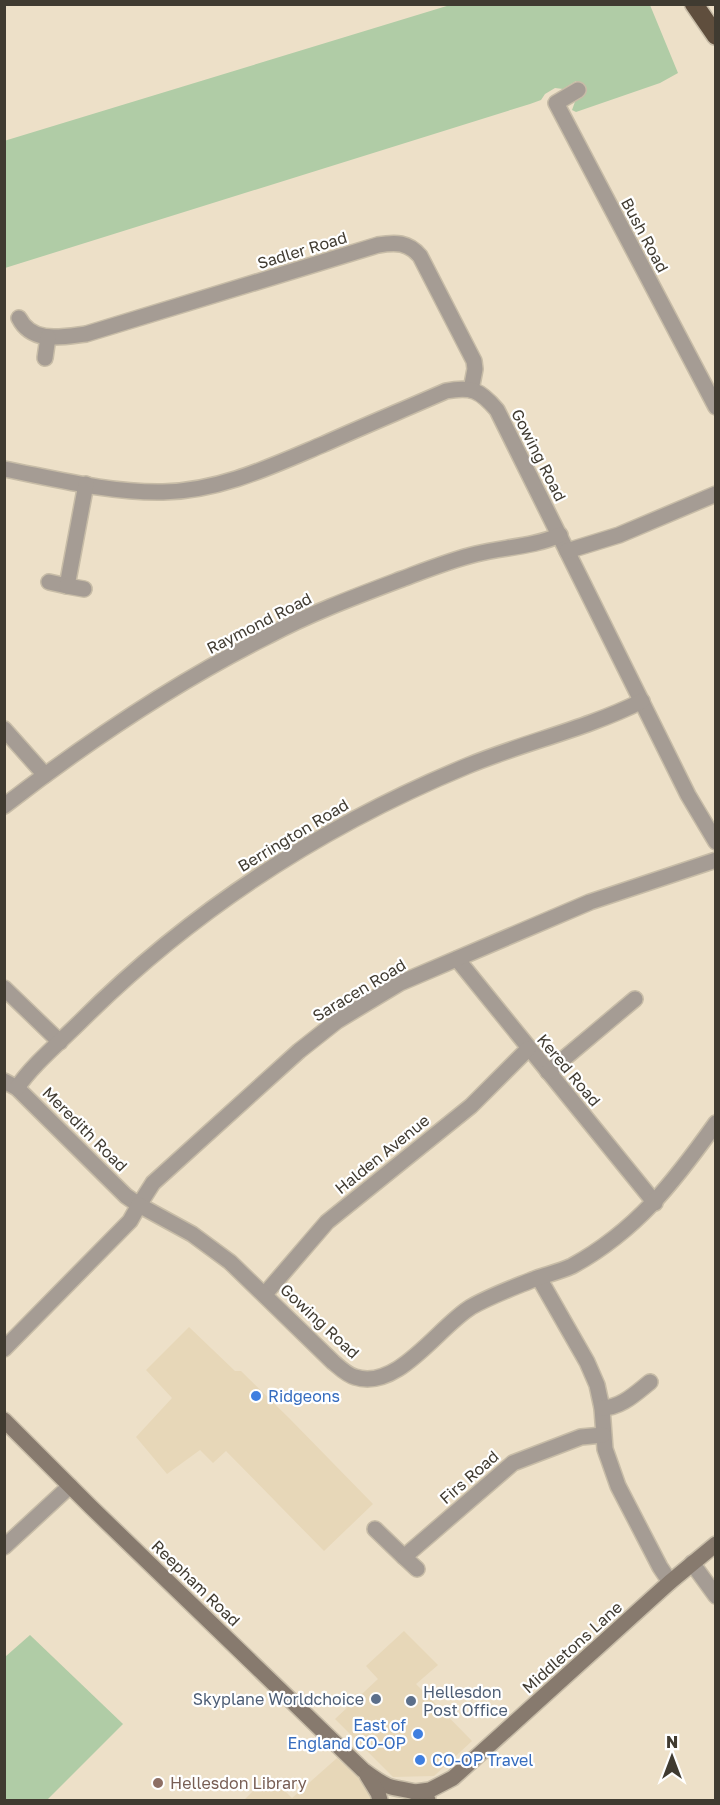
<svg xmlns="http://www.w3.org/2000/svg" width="720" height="1805" viewBox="0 0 720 1805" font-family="'Golos Text',sans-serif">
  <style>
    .built { fill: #e7d7b8 }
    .green { fill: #b0cca6 }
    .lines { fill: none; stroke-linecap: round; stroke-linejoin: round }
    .street-casing { stroke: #c7bca7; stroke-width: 18 }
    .secondary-casing { stroke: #c7bca7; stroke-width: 18 }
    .highway-casing { stroke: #c7bca7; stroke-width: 21 }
    .street { stroke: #a59c94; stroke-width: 15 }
    .secondary { stroke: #877a6e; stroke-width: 15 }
    .highway { stroke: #5f4e3d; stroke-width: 18 }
    .shop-dot { fill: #3f7fe0; stroke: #fff; stroke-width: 2 }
    .service-dot { fill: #5c6f8a; stroke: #fff; stroke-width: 2 }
    .education-dot { fill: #8d6e63; stroke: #fff; stroke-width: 2 }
    .labels { text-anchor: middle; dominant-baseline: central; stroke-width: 4.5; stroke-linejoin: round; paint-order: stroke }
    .street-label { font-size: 16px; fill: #403b31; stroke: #fff }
    .shop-label { font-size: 16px; fill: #366cbe; stroke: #fff; text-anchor: start }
    .service-label { font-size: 16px; fill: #4e5e75; stroke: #fff; text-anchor: start }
    .education-label { font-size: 16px; fill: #785e54; stroke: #fff; text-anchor: start }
  </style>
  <rect width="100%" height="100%" fill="#ede0c8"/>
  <g class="built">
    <path d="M189 1327 235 1371H241L289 1418 373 1504 324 1551 226 1451 213 1463 200 1450 167 1474 136 1437 172 1398 146 1370Z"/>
    <path d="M404 1631 438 1665 416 1684 472 1741 434 1776 393 1777 335 1719 378 1679 366 1666Z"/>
    <path d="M337 1758 357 1776 371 1796V1800H244L269 1775 292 1798Z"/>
  </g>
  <g class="green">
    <path d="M450 5H650L678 73 660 83 576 112 572 110 576 99 583 95 576 81 563 89 555 88 545 94 541 100 530 104 5 268 4 141Z"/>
    <path d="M30 1635 123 1724 47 1800H5V1657Z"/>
  </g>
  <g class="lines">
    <defs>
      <g id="street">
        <path d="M578 90 556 103 716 407"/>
        <path d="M19 318C32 344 62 337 86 334L378 245C396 242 408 242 420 256L474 361 475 369 471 390"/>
        <path d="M45 358 48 337"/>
        <path d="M4 469C56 479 110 493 163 492 220 491 272 466 324 444 364 426 405 409 446 391 471 386 480 390 497 410L688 795 716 842"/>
        <path d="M567 551 619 535 716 494"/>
        <path d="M49 582 67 586 86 484"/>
        <path d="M67 586 84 589"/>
        <path d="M4 729 45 775"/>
        <path d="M4 806C87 742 174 683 268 636 311 613 357 596 402 579 426 570 451 560 476 554 503 547 533 547 560 535"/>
        <path d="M457 959 655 1203"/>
        <path d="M4 988 60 1042"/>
        <path d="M548 1072 635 999"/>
        <path d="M4 1081 17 1088 126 1196 139 1205 153 1183 299 1051 337 1021 400 983 590 902 716 860"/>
        <path d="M17 1088C31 1066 61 1041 80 1022 191 911 322 826 467 766 525 742 586 729 642 701"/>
        <path d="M539 1278 587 1362 597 1385 602 1408 605 1449 618 1486 660 1567 670 1582"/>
        <path d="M265 1294 327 1222 471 1106 528 1049"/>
        <path d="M4 1349 130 1221 139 1205 192 1234 230 1262 333 1362C339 1367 347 1375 355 1377 398 1391 438 1327 471 1307 492 1295 515 1287 537 1278 549 1274 561 1271 572 1266 636 1231 674 1182 716 1123"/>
        <path d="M602 1408C621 1408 636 1393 650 1382"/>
        <path d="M375 1529 404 1557"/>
        <path d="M4 1547 70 1486"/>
        <path d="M692 1563 716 1596"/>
        <path d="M417 1569 404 1557 513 1463 581 1437 603 1435"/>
      </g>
      <g id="secondary">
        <path d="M4 1420 91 1507 363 1770C371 1776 379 1782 388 1786 402 1791 418 1789 428 1800"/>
        <path d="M367 1775 378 1793 380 1800"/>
        <path d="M415 1792 430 1790 453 1778 670 1582 716 1544"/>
      </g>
      <path id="highway" d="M694 4 716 36"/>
    </defs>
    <use href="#street" class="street-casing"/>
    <use href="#secondary" class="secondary-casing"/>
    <use href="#highway" class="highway-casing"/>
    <use href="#street" class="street"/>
    <use href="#secondary" class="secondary"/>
    <use href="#highway" class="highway"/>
  </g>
  <g class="shop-dot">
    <circle cx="256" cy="1396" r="6"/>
    <circle cx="418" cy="1734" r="6"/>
    <circle cx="420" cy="1760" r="6"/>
  </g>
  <g class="service-dot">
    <circle cx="376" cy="1699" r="6"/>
    <circle cx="411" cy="1701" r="6"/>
  </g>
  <circle class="education-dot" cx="158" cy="1783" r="6"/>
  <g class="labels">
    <g class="street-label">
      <text transform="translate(645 235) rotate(62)">Bush Road</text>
      <text transform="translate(302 250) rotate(-17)">Sadler Road</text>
      <text transform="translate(539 455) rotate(63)">Gowing Road</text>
      <text transform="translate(259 623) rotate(-27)">Raymond Road</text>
      <text transform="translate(293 835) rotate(-31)">Berrington Road</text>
      <text transform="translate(359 990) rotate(-31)">Saracen Road</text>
      <text transform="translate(569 1070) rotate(50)">Kered Road</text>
      <text transform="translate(85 1129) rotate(45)">Meredith Road</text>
      <text transform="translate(382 1154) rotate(-39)">Halden Avenue</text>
      <text transform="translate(320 1321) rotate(43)">Gowing Road</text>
      <text transform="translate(469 1477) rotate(-41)">Firs Road</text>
      <text transform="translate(196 1583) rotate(44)">Reepham Road</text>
      <text transform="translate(572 1647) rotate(-42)">Middletons Lane</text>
    </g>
    <g class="shop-label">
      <text x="268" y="1396">Ridgeons</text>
      <text x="406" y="1725" text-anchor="end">East of<tspan x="406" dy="18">England CO-OP</tspan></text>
      <text x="432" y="1760">CO-OP Travel</text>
    </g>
    <g class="service-label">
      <text x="423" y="1692">Hellesdon<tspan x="423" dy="18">Post Office</tspan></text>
      <text x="364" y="1699" text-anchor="end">Skyplane Worldchoice</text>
    </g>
    <g class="education-label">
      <text x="170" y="1783">Hellesdon Library</text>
    </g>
  </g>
  <rect width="720" height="1805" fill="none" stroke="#403b31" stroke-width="12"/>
  <g transform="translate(672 1757)" stroke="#ffffff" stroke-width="4.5" paint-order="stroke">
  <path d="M0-4.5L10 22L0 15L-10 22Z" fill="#403b31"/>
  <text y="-9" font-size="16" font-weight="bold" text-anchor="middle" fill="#403b31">N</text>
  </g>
</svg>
